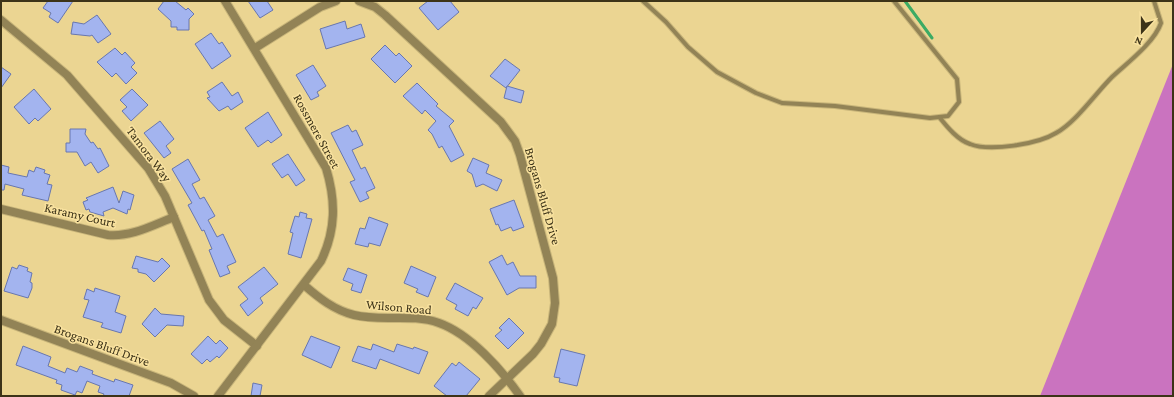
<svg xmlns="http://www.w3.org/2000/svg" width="1174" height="397" viewBox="0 0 1174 397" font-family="'Crimson Pro',serif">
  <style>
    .forest { fill: #ca73bf }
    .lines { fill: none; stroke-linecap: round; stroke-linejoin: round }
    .stream { stroke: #3cab64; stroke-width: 3 }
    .building { fill: #a3b4ef; stroke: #6877af }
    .service-casing { stroke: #c8b57a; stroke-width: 6 }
    .minor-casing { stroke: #c8b57a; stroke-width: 10 }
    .service { stroke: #928356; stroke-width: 4 }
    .minor { stroke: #928356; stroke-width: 8 }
    .labels { text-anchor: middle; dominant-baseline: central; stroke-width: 3; stroke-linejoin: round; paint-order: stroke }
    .street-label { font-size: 13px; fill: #3c3318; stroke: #f9e29f }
  </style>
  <rect width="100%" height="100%" fill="#ebd592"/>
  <path class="forest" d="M1173 64V396H1040Z"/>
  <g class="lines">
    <path class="stream" d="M905 1 932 38"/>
  </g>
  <g class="building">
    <path d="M48 1H73L58 23 49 17 51 13 43 8Z"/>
    <path d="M164 1H175L186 10 188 8 194 14 189 19V30H177V27H171V21L158 9Z"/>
    <path d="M248 1H267L273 10 260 18Z"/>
    <path d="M428 1H450L459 12 438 30 419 8Z"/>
    <path d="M97 15 111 34 98 43 92 35 90 36 71 34 73 22 84 24Z"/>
    <path d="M345 21 347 29 361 24 365 37 326 49 320 29Z"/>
    <path d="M211 33 219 44 222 42 231 56 212 69 195 44Z"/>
    <path d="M385 45 396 56 399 53 412 66 395 83 371 59Z"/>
    <path d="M115 48 122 55 125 52 135 63 131 67 137 73 126 84 116 73 112 77 97 62Z"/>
    <path d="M505 59 520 70 506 88 490 76Z"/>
    <path d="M313 65 326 86 317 92 319 96 311 100 296 75Z"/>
    <path d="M1 67 11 74 1 88Z"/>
    <path d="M222 82 232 96 238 92 243 102 231 110 228 106 219 111 207 98 210 97 207 92Z"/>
    <path d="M417 83 438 104 436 106 454 121 449 126 464 155 451 162 442 146 439 148 432 134 428 130 436 121 425 110 422 114 403 96Z"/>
    <path d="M507 86 524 91 521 103 504 98Z"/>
    <path d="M34 89 51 109 38 121 35 118 29 124 14 107Z"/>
    <path d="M132 89 148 105 131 121 122 111 127 107 120 100Z"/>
    <path d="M268 112 282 135 271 143 268 140 258 147 245 128Z"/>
    <path d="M160 121 174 139 166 146 171 153 164 158 144 133Z"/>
    <path d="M348 125 352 132 356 130 363 145 352 150 361 169 365 167 375 188 366 192 369 198 360 202 350 182 355 180 331 133Z"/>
    <path d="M70 129H86L85 134 91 143 93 142 98 149 100 148 109 166 98 173 91 162 85 166 77 152H66V143H70Z"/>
    <path d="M288 154 305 180 296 186 288 174 282 178 272 164Z"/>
    <path d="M473 158 489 165 486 173 502 180 497 191 483 184 476 187 472 174 467 171Z"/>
    <path d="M188 159 200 180 192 184 200 199 204 197 215 216 208 220 217 237 223 234 236 262 227 266 230 273 220 277 209 250 212 249 204 230 202 231 188 205 192 203 172 169Z"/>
    <path d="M1 165 9 167 8 173 27 177 29 170 34 172 36 167 45 170 44 173 50 175 47 184 52 185 48 201 22 195 24 189 5 184 4 190H1Z"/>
    <path d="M113 187 119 203 123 191 134 195 130 210 128 209 127 214 113 208 103 212 104 216 90 212 89 209 86 210 83 202 88 200 86 198Z"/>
    <path d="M514 200 524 227 513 231 511 227 501 231 498 224 496 225 490 209Z"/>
    <path d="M300 212 307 214 306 218 312 219 301 258 288 254 293 233 290 232 295 216 299 217Z"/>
    <path d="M369 217 388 224 380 246 369 243 368 247 355 244 360 228 365 229Z"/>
    <path d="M502 255 507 265 513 262 520 276H536V288H519L507 295 489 262Z"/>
    <path d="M136 256 158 262 162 258 170 266 154 282 146 274 138 272V269L132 268Z"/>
    <path d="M19 265 28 268 27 271 32 273 30 282 32 283V288L28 298 4 291 12 267 17 269Z"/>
    <path d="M411 266 436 277 428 297 416 292 418 289 404 283Z"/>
    <path d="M264 267 278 284 260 298 263 303 248 316 240 305 248 299 238 287Z"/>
    <path d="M348 268 367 275 361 293 351 290 353 284 343 280Z"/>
    <path d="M455 283 483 298 476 309 473 307 468 316 455 309 457 305 446 299Z"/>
    <path d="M95 288 120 296 115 312 126 316 121 333 101 327 103 323 83 317 89 300 84 299 87 289 94 292Z"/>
    <path d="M155 308 161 314 184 316 183 326 167 325 155 337 142 324Z"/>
    <path d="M509 318 524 333 508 349 495 336 502 330 499 328Z"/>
    <path d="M208 336 216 344 220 340 228 348 219 358 217 356 210 362 207 359 202 364 191 354Z"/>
    <path d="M311 336 340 347 331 368 302 355Z"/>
    <path d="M373 344 394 352 397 344 413 349 414 347 428 352 419 374 380 359 376 369 352 361 358 346 371 350Z"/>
    <path d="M23 346 51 357 48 366 65 373 67 368 77 372 80 366 93 371 92 374 114 382 115 379 133 385 129 396H103L104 394 98 392 100 386 87 381 82 393 77 391 75 395 61 390 62 385 56 383 57 380 16 365Z"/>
    <path d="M561 349 585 355 577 386 559 382 560 378 554 377Z"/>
    <path d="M459 362 480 379 466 396H447L434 386 452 363 456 366Z"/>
    <path d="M253 383 262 385 260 396H251Z"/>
  </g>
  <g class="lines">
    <defs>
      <g id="service">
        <path d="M643 1 666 22 688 47 717 72 756 93 782 103 835 106 930 118 948 116 959 102 957 79 894 1"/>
        <path d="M940 118C948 128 958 140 970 144 990 152 1038 144 1056 133 1076 122 1095 94 1112 77 1127 63 1154 43 1161 23L1154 1"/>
      </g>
      <g id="minor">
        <path d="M359 1 375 7 385 15 501 122 515 141 520 155 553 278 555 303 552 324 541 344 533 354 489 396"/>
        <path d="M1 20 67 75 148 168 165 196 209 300 224 320 257 346"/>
        <path d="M255 48 320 7 336 1"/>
        <path d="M1 209 108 235C132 237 153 225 174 217"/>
        <path d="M304 285C319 298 334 310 354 315 382 322 411 313 439 323 470 334 501 369 520 396"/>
        <path d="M1 320 171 383 194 396"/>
        <path d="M218 396 321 261C336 230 336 201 326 168L225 1"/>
      </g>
    </defs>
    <use href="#service" class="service-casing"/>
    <use href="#minor" class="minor-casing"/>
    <use href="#service" class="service"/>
    <use href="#minor" class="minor"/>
  </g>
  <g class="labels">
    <g class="street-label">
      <text transform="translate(317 131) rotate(61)">Rossmere Street</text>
      <text transform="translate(149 154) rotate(53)">Tamora Way</text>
      <text transform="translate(543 196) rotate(74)">Brogans Bluff Drive</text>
      <text transform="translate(80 215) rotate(13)">Karamy Court</text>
      <text transform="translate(399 307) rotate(5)">Wilson Road</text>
      <text transform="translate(102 345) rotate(20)">Brogans Bluff Drive</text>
    </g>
  </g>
  <rect width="1174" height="397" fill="none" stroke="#3c3318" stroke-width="4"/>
  <g transform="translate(1142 32) rotate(201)" stroke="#f9e29f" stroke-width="3" paint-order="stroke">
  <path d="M0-3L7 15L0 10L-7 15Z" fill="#3c3318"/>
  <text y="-6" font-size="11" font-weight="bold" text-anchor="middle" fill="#3c3318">N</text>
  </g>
</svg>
